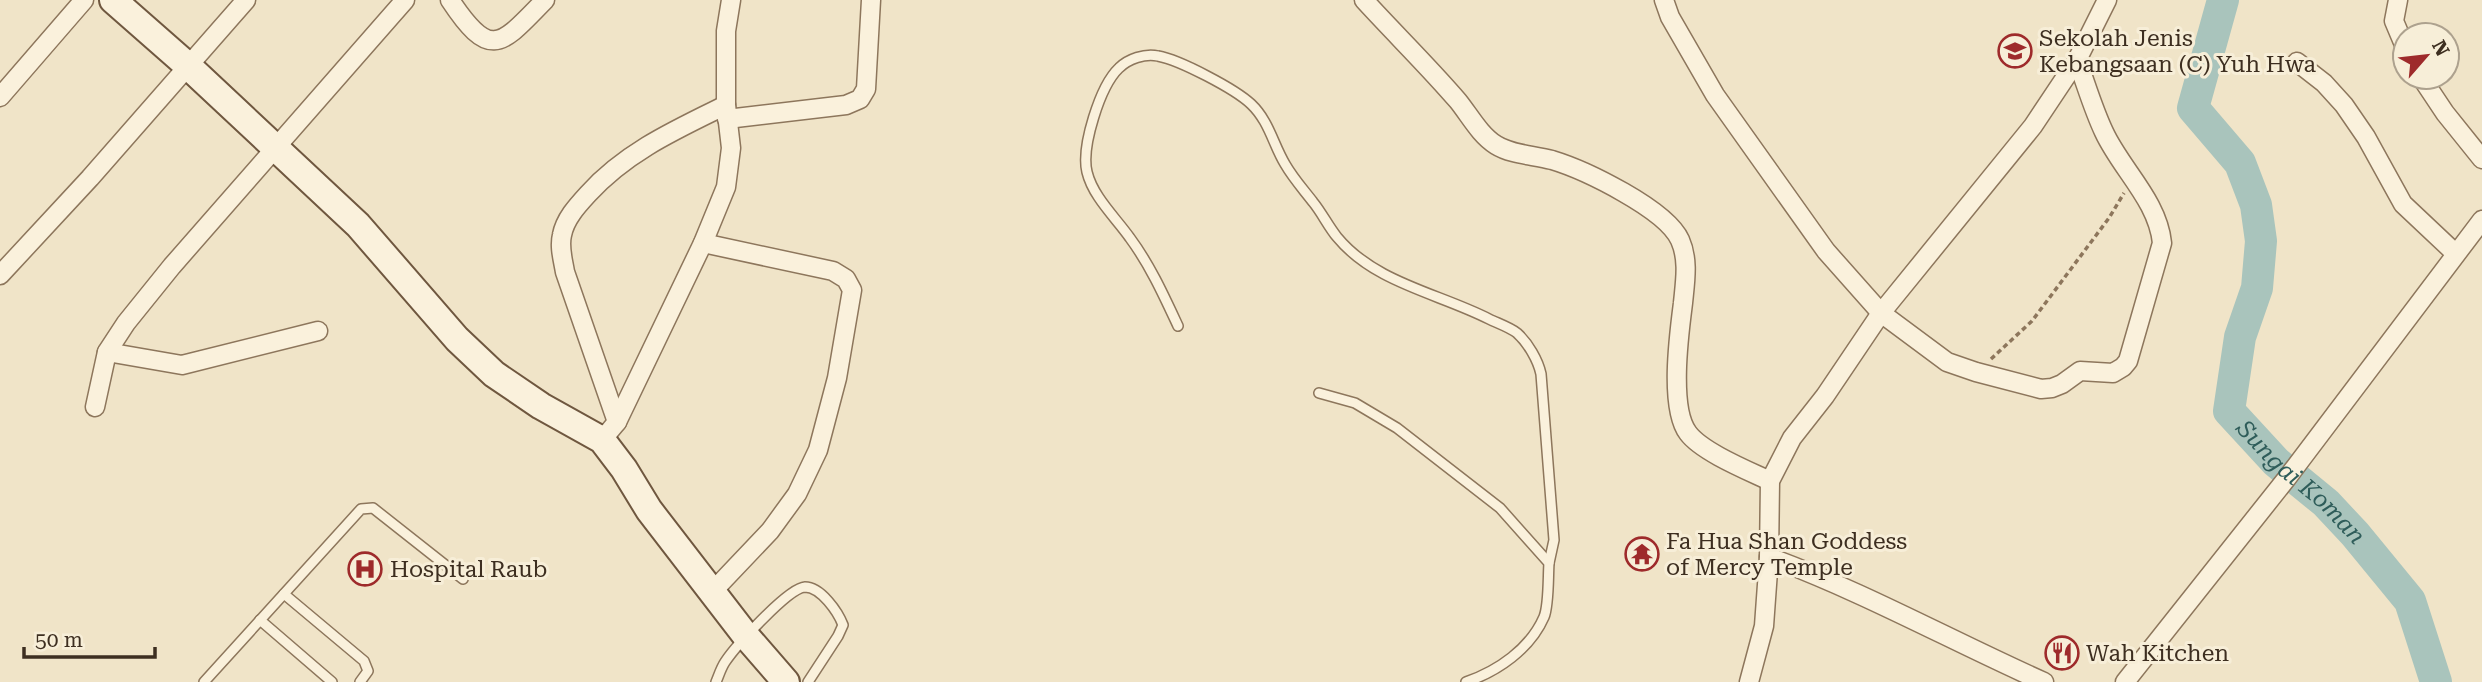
<svg xmlns="http://www.w3.org/2000/svg" width="2482" height="682" viewBox="0 0 2482 682" font-family="'Roboto Serif',serif">
  <style>
    .lines { fill: none; stroke-linecap: round; stroke-linejoin: round }
    .river { stroke: #a9c4bc; stroke-width: 32 }
    .lane-casing { stroke: #8d765c; stroke-width: 12 }
    .street-casing { stroke: #8d765c; stroke-width: 21 }
    .secondary-casing { stroke: #6f573f; stroke-width: 30 }
    .path { stroke: #8d765c; stroke-width: 3.5; stroke-dasharray: 5 3.5; stroke-linecap: butt }
    .lane { stroke: #faf1dc; stroke-width: 9 }
    .street { stroke: #faf1dc; stroke-width: 18 }
    .secondary { stroke: #faf1dc; stroke-width: 26 }
    .labels { text-anchor: middle; dominant-baseline: central; stroke-width: 6; stroke-linejoin: round; paint-order: stroke }
    .poi-label { font-size: 23px; fill: #3d2e20; stroke: #f7eed8; text-anchor: start }
    .water-label { font-size: 24px; font-style: italic; fill: #2f5d5a; stroke: #f7eed8 }
  </style>
  <rect width="100%" height="100%" fill="#f0e4c8"/>
  <g class="lines">
    <path class="river" id="s1" d="M2223 0 2193 108 2240 163 2256 205 2261 241 2257 288 2240 337 2229 411 2276 462 2326 503 2355 534 2410 601 2436 682"/>
    <defs>
      <g id="lane">
        <path d="M1178 326C1164 296 1150 265 1130 238 1116 218 1093 197 1087 172 1081 147 1100 86 1119 68 1128 59 1145 53 1158 56 1180 60 1235 89 1251 104 1269 121 1273 144 1285 164 1293 178 1303 189 1313 202 1322 213 1328 226 1337 237 1375 283 1438 293 1489 319 1497 323 1509 327 1517 333 1528 343 1538 360 1541 374L1554 540 1549 563"/>
        <path d="M1319 393 1355 403 1397 428 1500 508 1549 563C1548 577 1549 605 1544 617 1530 649 1498 671 1466 682"/>
        <path d="M284 594 364 661 368 671 360 682"/>
        <path d="M260 620 332 682"/>
        <path d="M204 682 361 509 373 508 463 579"/>
        <path d="M716 682C719 675 721 668 725 662 735 647 788 588 805 587 821 587 838 612 843 625L838 636 808 682"/>
      </g>
      <g id="street">
        <path d="M450 0C491 62 501 45 545 0"/>
        <path d="M1364 0C1395 34 1428 66 1458 101 1470 116 1480 135 1496 145 1512 155 1534 155 1552 160 1585 170 1666 209 1680 240 1689 260 1685 282 1683 303 1679 334 1669 408 1688 433 1702 452 1749 471 1770 481"/>
        <path d="M1664 0 1670 17 1715 95 1826 251 1881 313 1947 362 1976 372 2041 389 2052 388 2062 384 2080 371 2113 373 2123 367 2128 361 2162 243C2158 201 2121 169 2104 132 2093 109 2086 84 2077 60"/>
        <path d="M2398 0 2394 21 2405 47"/>
        <path d="M2297 62 2324 83 2344 105 2366 137 2403 204 2455 253"/>
        <path d="M2421 77 2445 113 2482 159"/>
        <path d="M0 97 84 0"/>
        <path d="M727 119 846 105 860 99 866 89 871 0"/>
        <path d="M703 243 833 271 846 279 852 290 837 378 818 450 797 494 770 531 713 591"/>
        <path d="M0 275 90 178 246 0"/>
        <path d="M107 352 182 365 318 331"/>
        <path d="M95 407 107 352 126 323 172 266 405 0"/>
        <path d="M617 422 565 272C563 260 559 247 562 235 565 219 577 206 588 194 626 152 675 130 726 105"/>
        <path d="M602 440 617 422 703 243 726 187 731 148 726 105V31L731 0"/>
        <path d="M1769 557C1864 592 1952 641 2044 682"/>
        <path d="M1749 682 1764 626 1769 557 1770 481 1792 438 1825 396 1881 313 2033 126 2077 60 2107 0"/>
        <path d="M2125 682 2287 478 2482 220"/>
      </g>
      <path id="secondary" d="M113 0 187 65 358 225 457 339 494 374 541 406 602 440 624 469 649 510 746 636 786 682"/>
    </defs>
    <use href="#lane" class="lane-casing"/>
    <use href="#street" class="street-casing"/>
    <use href="#secondary" class="secondary-casing"/>
    <path class="path" d="M1991 359 2032 321 2109 218 2124 193"/>
    <use href="#lane" class="lane"/>
    <use href="#street" class="street"/>
    <use href="#secondary" class="secondary"/>
  </g>
  <defs>
    <symbol id="school-ring" viewBox="-11 -11 22 22"><circle r="9.5" fill="#f7eed8" stroke="#9e2a2b" stroke-width="1.5"/><path d="M0-5L7-2L0 1L-7-2ZM-4 1L0 2.5L4 1V4Q0 6-4 4Z" fill="#9e2a2b"/></symbol>
    <symbol id="temple-ring" viewBox="-11 -11 22 22"><circle r="9.5" fill="#f7eed8" stroke="#9e2a2b" stroke-width="1.5"/><path d="M0-6L5-2H3V0L6.5 2.5H4V6H1.5V3h-3V6H-4V2.5H-6.5L-3 0V-2H-5Z" fill="#9e2a2b"/></symbol>
    <symbol id="hospital-ring" viewBox="-11 -11 22 22"><circle r="9.5" fill="#f7eed8" stroke="#9e2a2b" stroke-width="1.5"/><path d="M-5-5h3v3.5h4V-5h3V5h-3V1.5h-4V5h-3Z" fill="#9e2a2b"/></symbol>
    <symbol id="restaurant-ring" viewBox="-11 -11 22 22"><circle r="9.5" fill="#f7eed8" stroke="#9e2a2b" stroke-width="1.5"/><path d="M-5-6h1v4h1v-4h1v4h1v-4h1v5L-1.5 .5V6h-2V.5L-5-1ZM5-6V6H3V1.5H1.5Q1.5-4 5-6Z" fill="#9e2a2b"/></symbol>
  </defs>
  <g fill-rule="evenodd">
    <use href="#school-ring" x="1996" y="32" width="38" height="38"/>
    <use href="#temple-ring" x="1623" y="535" width="38" height="38"/>
    <use href="#hospital-ring" x="346" y="550" width="38" height="38"/>
    <use href="#restaurant-ring" x="2043" y="634" width="38" height="38"/>
  </g>
  <g class="labels">
    <g class="poi-label">
      <text x="2039" y="38">Sekolah Jenis<tspan x="2039" dy="26">Kebangsaan (C) Yuh Hwa</tspan></text>
      <text x="1666" y="541">Fa Hua Shan Goddess<tspan x="1666" dy="26">of Mercy Temple</tspan></text>
      <text x="390" y="569">Hospital Raub</text>
      <text x="2086" y="653">Wah Kitchen</text>
    </g>
    <g class="water-label">
      <text stroke="none"><textPath href="#s1" startOffset="541">Sungai Koman</textPath></text>
    </g>
  </g>
  <g transform="translate(2426 56) rotate(62)"><circle r="33" fill="#f7eed8" stroke="#ada18e" stroke-width="2"/>
  <path d="M0-5L12 26L0 18L-12 26Z" fill="#9e2a2b"/>
  <text y="-10" font-size="19" font-weight="bold" text-anchor="middle" fill="#3d2e20">N</text>
  </g>
  <path d="M24 647v10h131v-10" fill="none" stroke="#3d2e20" stroke-width="3.5"/>
  <text x="35" y="647" font-size="21" fill="#3d2e20" stroke="#f7eed8" stroke-width="5" paint-order="stroke">50 m</text>
</svg>
